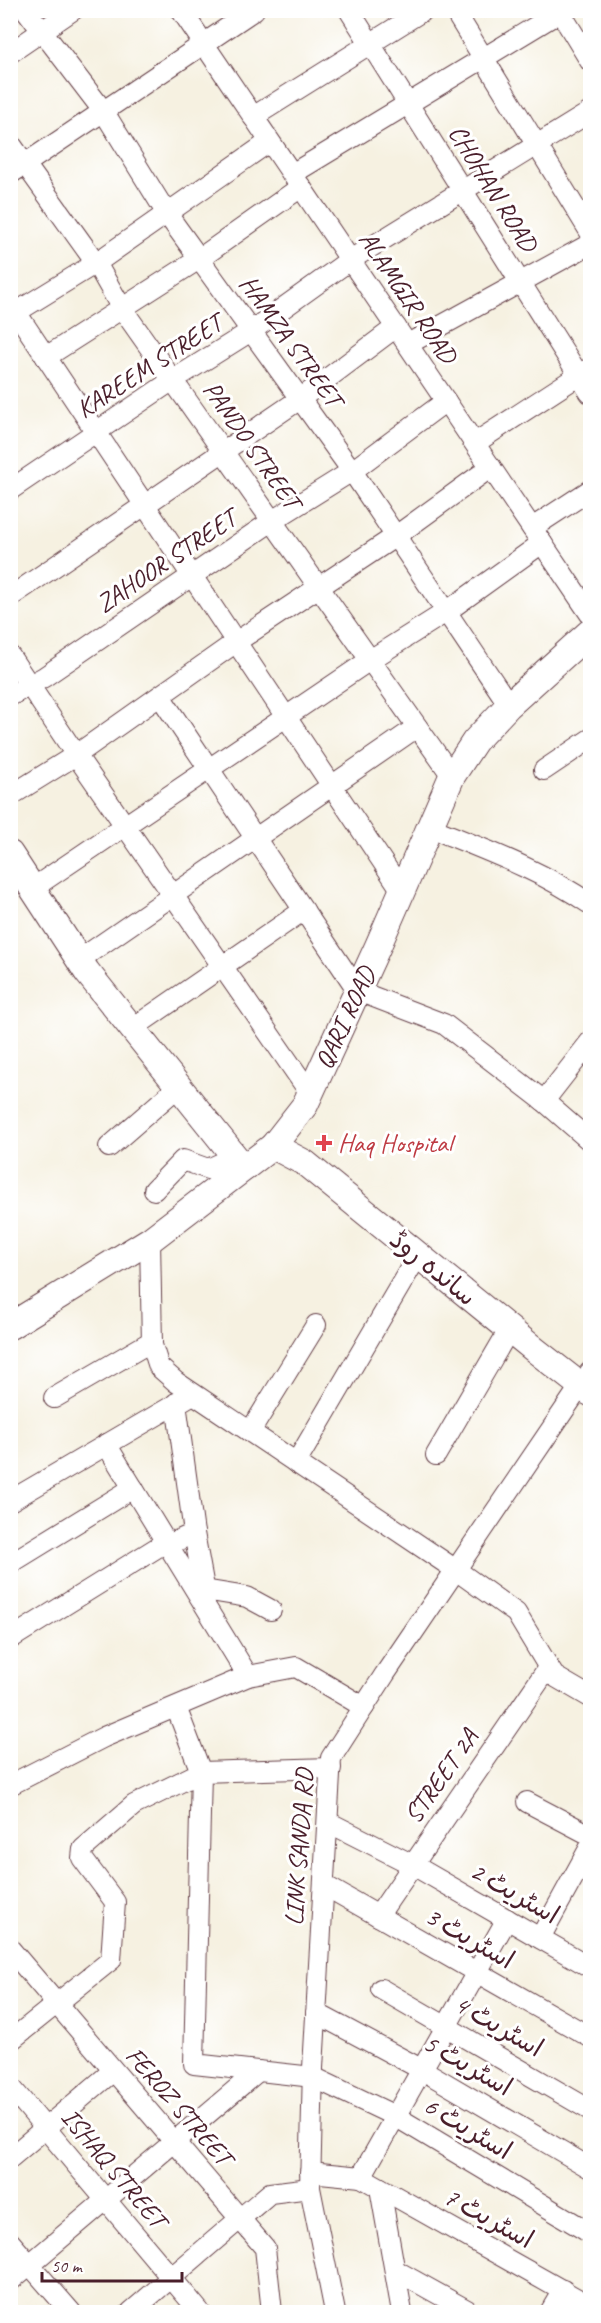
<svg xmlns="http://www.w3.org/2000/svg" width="601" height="2323" viewBox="0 0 601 2323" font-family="Caveat,'Playpen Sans Arabic',sans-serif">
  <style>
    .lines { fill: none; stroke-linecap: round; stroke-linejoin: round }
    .minor-casing { stroke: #643e46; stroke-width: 22 }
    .major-casing { stroke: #643e46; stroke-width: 28 }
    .minor { stroke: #fff; stroke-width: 20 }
    .major { stroke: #fff; stroke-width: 26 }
    .health-dot { fill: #e0444e; stroke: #fff; stroke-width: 2 }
    .labels { text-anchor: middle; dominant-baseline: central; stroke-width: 6; stroke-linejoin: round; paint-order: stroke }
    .street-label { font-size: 26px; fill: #4a1f2b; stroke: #fff }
    .health-label { font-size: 26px; fill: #be3a42; stroke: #fff; text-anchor: start }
  </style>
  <rect width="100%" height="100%" fill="#fff"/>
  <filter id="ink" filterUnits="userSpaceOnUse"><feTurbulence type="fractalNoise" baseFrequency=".0167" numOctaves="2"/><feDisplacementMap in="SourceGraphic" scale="12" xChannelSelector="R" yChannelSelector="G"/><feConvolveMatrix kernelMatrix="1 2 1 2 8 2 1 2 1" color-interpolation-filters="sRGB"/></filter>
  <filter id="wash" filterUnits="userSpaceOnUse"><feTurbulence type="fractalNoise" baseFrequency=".008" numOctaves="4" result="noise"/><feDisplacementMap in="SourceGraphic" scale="24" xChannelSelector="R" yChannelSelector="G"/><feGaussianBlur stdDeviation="1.35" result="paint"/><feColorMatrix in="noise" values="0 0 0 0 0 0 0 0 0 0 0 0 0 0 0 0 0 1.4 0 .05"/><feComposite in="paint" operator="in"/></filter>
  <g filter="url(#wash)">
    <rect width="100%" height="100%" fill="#f6f1e1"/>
  </g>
  <g filter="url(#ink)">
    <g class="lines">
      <defs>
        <g id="minor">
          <path d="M26 10 104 112 167 214 352 471 509 705"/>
          <path d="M181 10 590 614"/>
          <path d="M349 10 590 393"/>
          <path d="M454 10 590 232"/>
          <path d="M559 10 590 61"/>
          <path d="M10 53 73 10"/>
          <path d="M253 117 424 10"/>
          <path d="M10 143 96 263 121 307 452 776"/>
          <path d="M10 174 254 10"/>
          <path d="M292 174 563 10"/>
          <path d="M10 303 402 891"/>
          <path d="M10 316 96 263 269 142"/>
          <path d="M408 344 590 244"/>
          <path d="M46 357 199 259 301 187"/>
          <path d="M475 443 590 368"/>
          <path d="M10 490 173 380 251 331 350 260 590 112"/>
          <path d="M532 528 590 490"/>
          <path d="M10 597 300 399 396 327"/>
          <path d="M10 656 76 755 310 1093"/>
          <path d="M10 696 44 677 272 521 352 471 446 401"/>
          <path d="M160 696 358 991 444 1024 544 1101 590 1141"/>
          <path d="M544 770 590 739"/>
          <path d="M10 796 76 755 236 642 396 536 491 467"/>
          <path d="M429 827C485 850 541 870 590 904"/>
          <path d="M33 888 370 660 446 612 542 543"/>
          <path d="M79 960 417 727"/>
          <path d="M133 1028 304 910"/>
          <path d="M544 1101 590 1042"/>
          <path d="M109 1147 179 1086"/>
          <path d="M154 1190 183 1160 208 1169 235 1157"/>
          <path d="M150 1240 152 1345 159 1367 176 1382 456 1570 516 1613 554 1676 590 1697"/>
          <path d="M54 1398 152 1341"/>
          <path d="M250 1432 316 1325"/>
          <path d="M106 1444 248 1676"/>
          <path d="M436 1455 509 1330"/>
          <path d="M296 1463 418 1255"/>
          <path d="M10 1501 193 1394"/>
          <path d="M194 1533 206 1598"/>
          <path d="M168 1545 194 1533 176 1403"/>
          <path d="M10 1561 11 1563 133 1488"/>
          <path d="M204 1590 247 1597 271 1610"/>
          <path d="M10 1639 166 1542"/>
          <path d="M331 1768 201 1772 194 2064 313 2077 395 2116 590 2233"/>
          <path d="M10 1785 104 1737 248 1676 296 1667 364 1707"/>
          <path d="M527 1802 590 1835"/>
          <path d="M328 1822 413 1865 590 1967"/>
          <path d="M324 1885 590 2037"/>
          <path d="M378 1916 548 1668"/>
          <path d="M540 1938 590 1847"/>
          <path d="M10 1949 265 2248 272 2312"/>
          <path d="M381 1989 590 2110"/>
          <path d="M316 2013 421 2069 590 2168"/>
          <path d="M10 2041 111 1960 115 1902 82 1858 83 1849 134 1805 201 1772 176 1707"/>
          <path d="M10 2086 200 2312"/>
          <path d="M10 2158 113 2071"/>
          <path d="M310 2172 361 2177 507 1919"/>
          <path d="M361 2177 590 2306"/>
          <path d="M380 2188 402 2312"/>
          <path d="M10 2242 71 2312"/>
          <path d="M395 2270 467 2310"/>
          <path d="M10 2281 258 2071"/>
          <path d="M131 2312 270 2193 310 2188"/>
          <path d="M335 2312 310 2188 313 2068 331 1758 385 1674 590 1372"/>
          <path d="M550 2312 563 2290"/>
        </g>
        <g id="major">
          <path d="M10 854 87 972 244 1168"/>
          <path d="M273 1146 305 1163 535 1350 590 1393"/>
          <path d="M10 1326 150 1240 273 1146 305 1105 378 946 452 776 475 741 509 705 590 632"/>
        </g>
      </defs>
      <use href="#minor" class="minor-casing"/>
      <use href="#major" class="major-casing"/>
      <use href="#minor" class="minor"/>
      <use href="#major" class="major"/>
    </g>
  </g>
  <path class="health-dot" d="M321 1134h6v6h6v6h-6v6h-6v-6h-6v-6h6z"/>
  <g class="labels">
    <g class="street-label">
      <text transform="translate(493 188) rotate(58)">CHOHAN ROAD</text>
      <text transform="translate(408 297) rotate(56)">ALAMGIR ROAD</text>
      <text transform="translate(291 341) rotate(54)">HAMZA STREET</text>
      <text transform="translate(149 366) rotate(-33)">KAREEM STREET</text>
      <text transform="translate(252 445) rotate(55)">PANDO STREET</text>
      <text transform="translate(166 561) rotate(-34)">ZAHOOR STREET</text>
      <text transform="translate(345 1018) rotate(-65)">QARI ROAD</text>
      <text transform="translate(433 1268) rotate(39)">ساندہ روڈ</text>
      <text transform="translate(441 1776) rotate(-55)">STREET 2A</text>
      <text transform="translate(299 1847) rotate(-86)">LINK SANDA RD</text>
      <text transform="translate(515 1893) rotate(30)">اسٹریٹ 2</text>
      <text transform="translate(470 1938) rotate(30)">اسٹریٹ 3</text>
      <text transform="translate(499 2026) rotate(30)">اسٹریٹ 4</text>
      <text transform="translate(468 2065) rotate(30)">اسٹریٹ 5</text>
      <text transform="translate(179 2106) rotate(49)">FEROZ STREET</text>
      <text transform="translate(468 2128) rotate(31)">اسٹریٹ 6</text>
      <text transform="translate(114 2168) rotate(50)">ISHAQ STREET</text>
      <text transform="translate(489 2218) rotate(29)">اسٹریٹ 7</text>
    </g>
    <g class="health-label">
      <text x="338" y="1143">Haq Hospital</text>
    </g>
  </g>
  <rect width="601" height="2323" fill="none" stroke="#fff" stroke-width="36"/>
  <path d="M42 2272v9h140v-9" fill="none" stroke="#4a1f2b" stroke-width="3"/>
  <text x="51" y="2272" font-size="18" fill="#4a1f2b" stroke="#ffffff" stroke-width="4.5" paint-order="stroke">50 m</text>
</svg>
